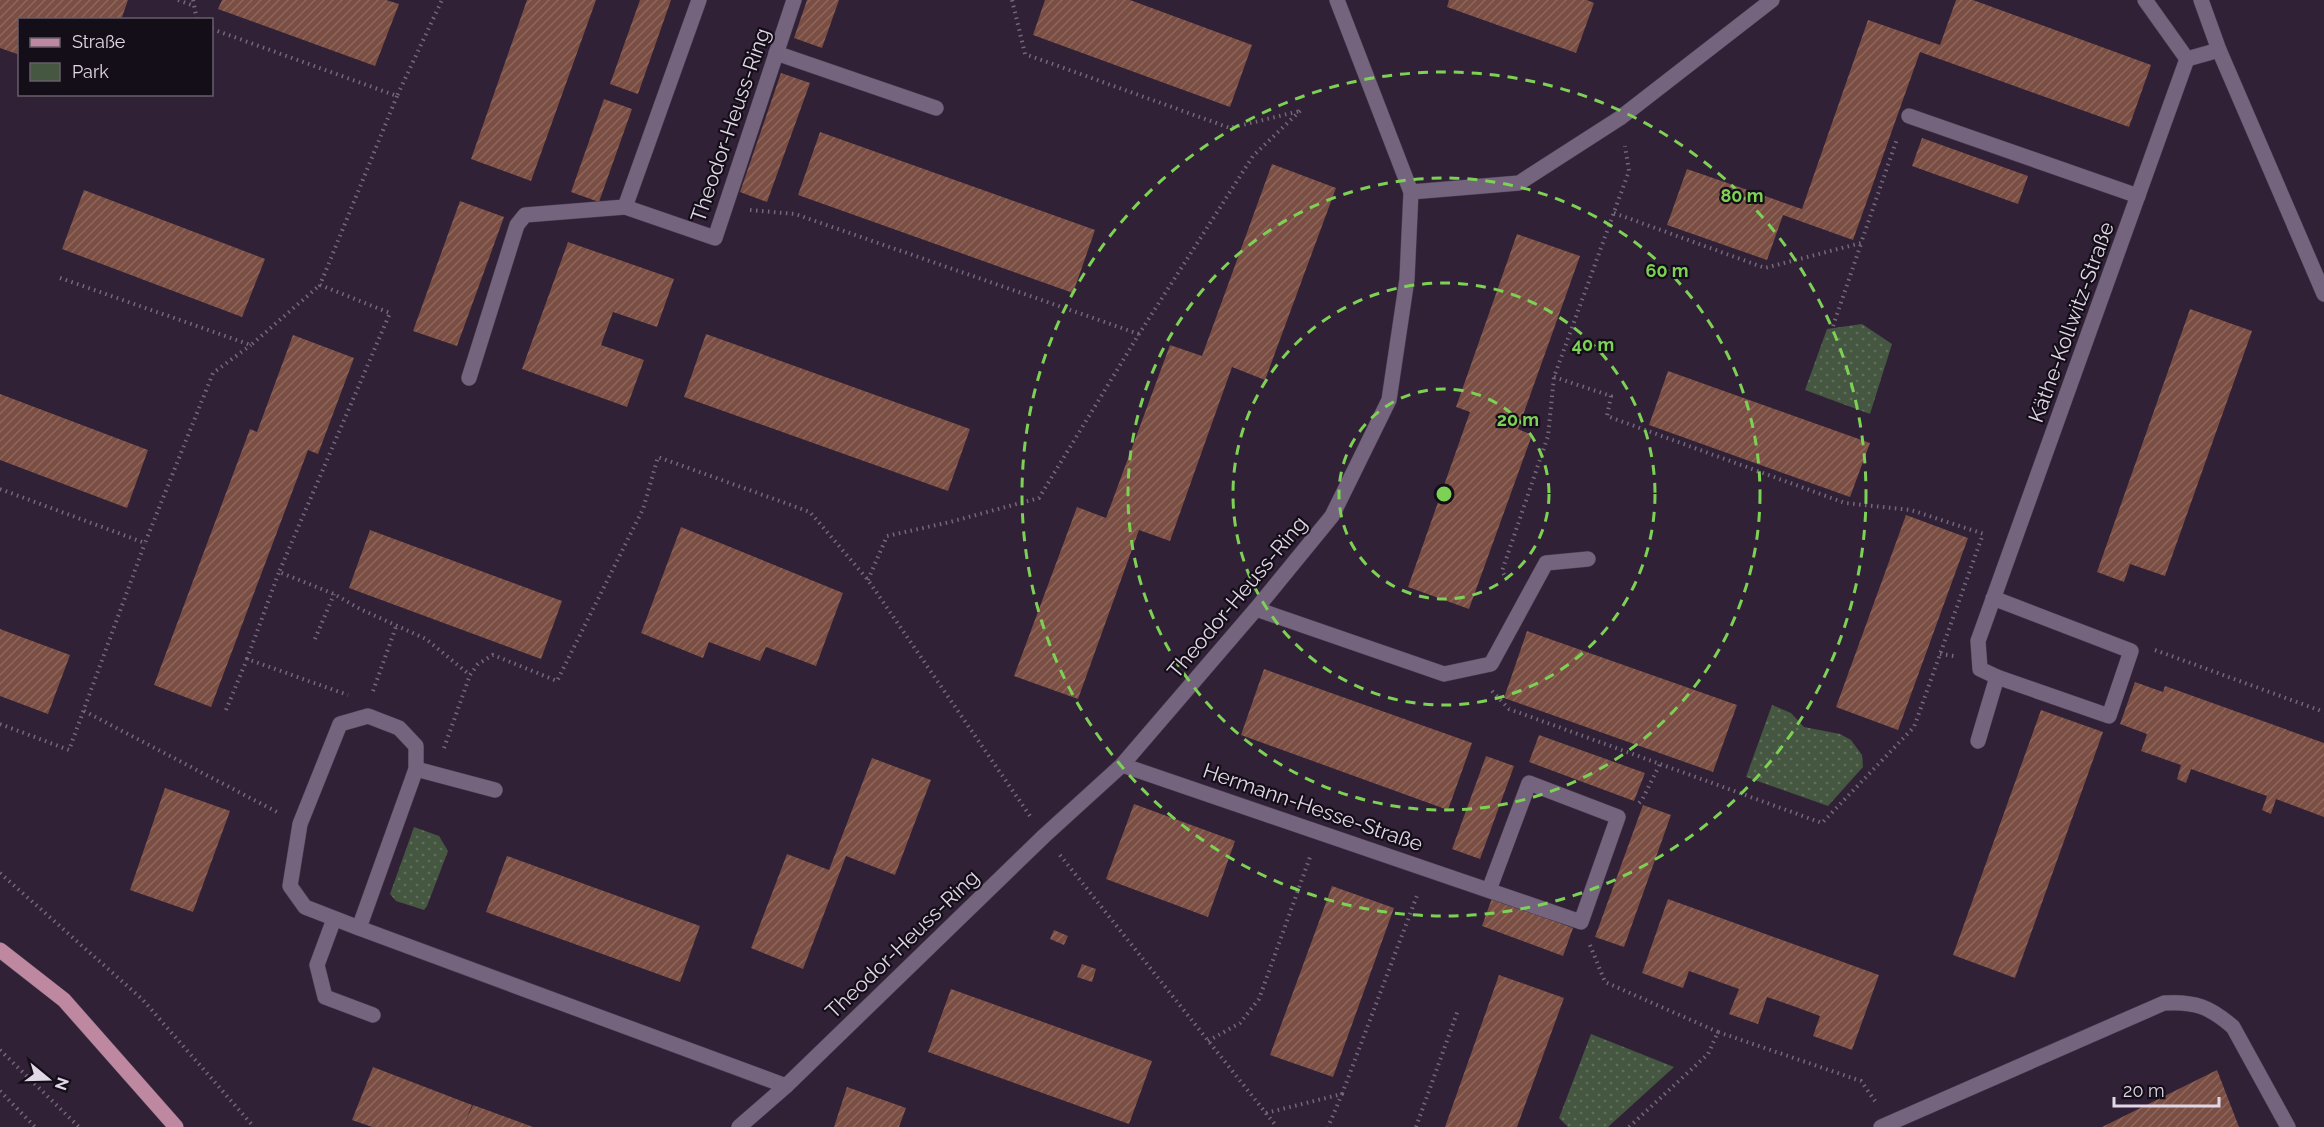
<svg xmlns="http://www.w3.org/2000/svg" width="2324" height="1127" viewBox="0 0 2324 1127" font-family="Raleway,sans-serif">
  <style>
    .green { fill: url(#green-dots) }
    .building { fill: url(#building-hatch) }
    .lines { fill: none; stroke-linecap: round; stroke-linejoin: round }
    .minor-casing { stroke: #4c3f52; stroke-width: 16 }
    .major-casing { stroke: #4c3f52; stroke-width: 16 }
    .path { stroke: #75687b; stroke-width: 4; stroke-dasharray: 1.5 4.5; stroke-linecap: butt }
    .minor { stroke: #75647e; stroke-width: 15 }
    .major { stroke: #be88a1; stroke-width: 15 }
    .ring { fill: none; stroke: #7dd154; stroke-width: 3; stroke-dasharray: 10 8 }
    .labels { text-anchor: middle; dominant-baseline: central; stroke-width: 4.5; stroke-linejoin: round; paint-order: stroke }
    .street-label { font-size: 21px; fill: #e1d7e6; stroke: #140e18 }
    .centre { fill: #7dd154; stroke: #140e18; stroke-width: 3 }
    .ring-label { font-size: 18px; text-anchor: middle; font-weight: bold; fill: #7dd154; stroke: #140e18; stroke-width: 4.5; stroke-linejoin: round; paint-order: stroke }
  </style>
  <defs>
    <pattern id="green-dots" width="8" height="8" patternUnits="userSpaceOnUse" patternTransform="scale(1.5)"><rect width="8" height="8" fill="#455741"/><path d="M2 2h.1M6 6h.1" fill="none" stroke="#606e5c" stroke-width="1.8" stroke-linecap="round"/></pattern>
    <pattern id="building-hatch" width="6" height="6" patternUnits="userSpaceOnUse" patternTransform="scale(1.5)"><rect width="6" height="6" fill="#7a4e42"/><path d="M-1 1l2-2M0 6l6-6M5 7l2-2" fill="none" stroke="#8d675d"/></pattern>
  </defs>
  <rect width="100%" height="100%" fill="#302137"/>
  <g class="green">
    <path d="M1862 324 1892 344 1870 414 1805 390 1827 329Z"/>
    <path d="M1772 705 1791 713 1804 727 1840 734 1851 740 1862 755 1863 767 1828 806 1746 777Z"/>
    <path d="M414 827 439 836 448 851 427 906 424 910 396 901 390 894Z"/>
    <path d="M1591 1034 1674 1067 1608 1127H1568L1559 1118Z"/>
  </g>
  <g class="building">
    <path d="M0 0H128L121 20H20V55L0 48Z"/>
    <path d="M222 0H386L399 4 375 66 218 9Z"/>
    <path d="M527 0H596L531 181 471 159Z"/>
    <path d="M640 0H671L638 94 610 84Z"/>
    <path d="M807 0H839L822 48 794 38Z"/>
    <path d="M1045 0H1130L1252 45 1230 107 1033 35Z"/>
    <path d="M1449 0H1587L1594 3 1576 53 1447 7Z"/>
    <path d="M1956 0H1973L2151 65 2129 127 1920 52 1853 240 1783 215 1767 260 1667 225 1687 169 1802 209 1868 20 1940 45Z"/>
    <path d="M781 73 810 83 767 202 740 192Z"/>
    <path d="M604 99 632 109 599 202 571 192Z"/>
    <path d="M820 132 1095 230 1073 293 798 195Z"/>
    <path d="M1922 138 2028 176 2018 204 1912 166Z"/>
    <path d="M1272 164 1336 188 1265 380 1232 367 1170 541 1139 530 1078 699 1014 676 1077 507 1106 518 1170 345 1202 356Z"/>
    <path d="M84 190 265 259 242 317 62 249Z"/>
    <path d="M460 201 504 217 457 346 413 331Z"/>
    <path d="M1517 234 1580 256 1518 429 1532 435 1469 609 1408 587 1470 412 1456 407Z"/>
    <path d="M568 242 674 279 657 327 613 312 601 345 644 360 627 407 522 369Z"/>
    <path d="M2190 309 2252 331 2165 576 2130 564 2124 582 2097 572Z"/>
    <path d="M706 334 970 429 948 491 684 397Z"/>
    <path d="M293 335 354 358 318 454 308 450 211 707 154 685 250 429 257 432Z"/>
    <path d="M1668 371 1870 443 1850 497 1649 425Z"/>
    <path d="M0 394 148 450 127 508 0 460Z"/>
    <path d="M1906 515 1968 538 1898 730 1836 707Z"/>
    <path d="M681 527 843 593 816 666 766 647 760 661 709 642 703 658 641 633Z"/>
    <path d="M370 530 562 601 541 659 349 588Z"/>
    <path d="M0 629 70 655 48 714 0 696Z"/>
    <path d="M1527 631 1737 705 1713 772 1504 698Z"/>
    <path d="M1264 669 1472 743 1448 810 1241 735Z"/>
    <path d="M2135 682 2163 692 2165 686 2324 743V817L2276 799 2271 814 2262 810 2267 796 2191 769 2186 783 2177 779 2181 765 2141 751 2147 734 2120 724Z"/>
    <path d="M2041 710 2103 732 2015 978 1953 955Z"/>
    <path d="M1539 735 1645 773 1634 801 1529 762Z"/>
    <path d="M1486 756 1514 766 1480 859 1452 849Z"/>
    <path d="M872 758 931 780 895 875 846 856 803 969 751 948 787 854 829 870Z"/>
    <path d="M165 788 230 811 193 912 130 890Z"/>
    <path d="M1134 804 1235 841 1208 917 1106 879Z"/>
    <path d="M1643 805 1671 815 1624 947 1595 937Z"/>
    <path d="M507 856 700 926 680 982 486 912Z"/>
    <path d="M1332 886 1394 908 1333 1077 1270 1055Z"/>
    <path d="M1492 898 1573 928 1563 956 1482 926Z"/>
    <path d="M1668 899 1879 975 1852 1050 1813 1036 1820 1016 1793 1006 1767 997 1758 1024 1729 1014 1739 989 1689 971 1683 988 1642 973Z"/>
    <path d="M1054 930 1068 936 1064 945 1050 939Z"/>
    <path d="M1082 964 1096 969 1092 982 1077 977Z"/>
    <path d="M1499 975 1564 998 1517 1127H1445Z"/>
    <path d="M951 989 1152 1061 1129 1124 928 1052Z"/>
    <path d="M373 1067 472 1105 465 1123 473 1105 533 1127H372L352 1120Z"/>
    <path d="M2217 1070 2239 1127H2102Z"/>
    <path d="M847 1087 906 1108 899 1127H834Z"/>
  </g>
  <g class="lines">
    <defs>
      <g id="minor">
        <path d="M699 0 625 207 715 238 794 0"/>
        <path d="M2145 0 2187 59"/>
        <path d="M2201 0 2219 50 2324 294"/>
        <path d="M776 53 936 108"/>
        <path d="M1909 116 2138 196"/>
        <path d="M1411 192 1519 183 1620 118 1772 0"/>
        <path d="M469 378 517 225 525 215 625 207"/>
        <path d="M1993 598 2131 651 2109 716 1997 677 1980 669 1978 641 2187 59 2219 50"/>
        <path d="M1256 609 1444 674 1491 664 1546 563 1588 559"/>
        <path d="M1978 741 1997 677"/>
        <path d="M1122 765 1581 922 1618 817 1529 783 1489 890"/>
        <path d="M416 769 495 790"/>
        <path d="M334 919 317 965 325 997 373 1015"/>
        <path d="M359 928 305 907 290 886 300 824 340 724 368 716 399 728 416 746V769L359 928 786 1086"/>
        <path d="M739 1127 786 1086 1044 836 1122 765 1256 609 1332 516 1389 400 1407 279 1411 192 1337 0"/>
        <path d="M1881 1127 2164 1003C2195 1001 2210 1007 2233 1027L2288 1127"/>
      </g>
      <path id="major" d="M0 950 64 1000 176 1127"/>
    </defs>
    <use href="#minor" class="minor-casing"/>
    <use href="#major" class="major-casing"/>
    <g class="path">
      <path d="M178 0 194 6"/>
      <path d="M193 0 197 20"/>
      <path d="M1012 0 1025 54 1230 128 1300 111"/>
      <path d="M212 29 397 96 442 0"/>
      <path d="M397 96 320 285 390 313 279 572 334 594 360 609 426 639 470 675 478 664 493 655 557 681 643 509 658 457 810 512 868 580 1030 816"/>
      <path d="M750 210 795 214 1139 334"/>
      <path d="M1614 213 1765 268 1861 243 1897 139"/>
      <path d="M60 278 251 345 320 285"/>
      <path d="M1833 326 1861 244"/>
      <path d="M1554 377 1611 396 1607 416 1845 503 1911 510 1984 534"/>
      <path d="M0 489 145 543 213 373 251 345"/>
      <path d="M868 580 887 536 950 522 1039 498 1139 334 1253 156 1301 110"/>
      <path d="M1507 580 1502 571 1548 436 1554 377 1629 171 1625 146"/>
      <path d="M315 639 334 594"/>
      <path d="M2155 650 2324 712"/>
      <path d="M1940 654 1954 656"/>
      <path d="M247 659 279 572"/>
      <path d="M373 691 397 624"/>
      <path d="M1492 691 1509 709 1822 823 1914 727 1983 534"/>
      <path d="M226 710 247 659 348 695"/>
      <path d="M84 711 277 812"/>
      <path d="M0 724 69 750 145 543"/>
      <path d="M444 748 470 675"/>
      <path d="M1639 803 1642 800 1660 764"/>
      <path d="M1060 855 1277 1127"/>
      <path d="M0 873 142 999 254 1127"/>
      <path d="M1590 945 1605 982 1718 1032"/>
      <path d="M1208 1041 1240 1023 1259 999 1310 857"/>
      <path d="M0 1050 79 1127"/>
      <path d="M0 1091 35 1127"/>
      <path d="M1342 1094 1418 893"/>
      <path d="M1266 1113 1342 1094 1328 1127"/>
      <path d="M1416 1127 1458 1010"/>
      <path d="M1629 1127 1708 1054 1718 1032 1861 1081 1875 1101"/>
    </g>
    <use href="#minor" class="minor"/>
    <use href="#major" class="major"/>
  </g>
  <g class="ring">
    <circle cx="1444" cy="494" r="105"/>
    <circle cx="1444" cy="494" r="211"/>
    <circle cx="1444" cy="494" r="316"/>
    <circle cx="1444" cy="494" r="422"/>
  </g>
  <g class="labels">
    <g class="street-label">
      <text transform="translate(730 125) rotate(-71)">Theodor-Heuss-Ring</text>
      <text transform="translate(2071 322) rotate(-70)">Käthe-Kollwitz-Straße</text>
      <text transform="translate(1237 597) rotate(-50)">Theodor-Heuss-Ring</text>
      <text transform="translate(1313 807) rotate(19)">Hermann-Hesse-Straße</text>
      <text transform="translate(902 944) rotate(-44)">Theodor-Heuss-Ring</text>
    </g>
  </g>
  <circle cx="1444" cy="494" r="9" class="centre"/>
  <g class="ring-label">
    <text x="1742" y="202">80 m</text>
    <text x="1667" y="277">60 m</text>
    <text x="1593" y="351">40 m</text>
    <text x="1518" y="426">20 m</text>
  </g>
  <rect x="18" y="18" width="195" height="78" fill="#140e18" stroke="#665e6a" stroke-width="1.5"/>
  <rect x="30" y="38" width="30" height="9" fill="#be88a1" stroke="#665e6a" stroke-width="1.5"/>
  <text x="72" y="48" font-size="18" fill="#e1d7e6">Straße</text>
  <rect x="30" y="63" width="30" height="18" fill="#455741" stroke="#665e6a" stroke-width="1.5"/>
  <text x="72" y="78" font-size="18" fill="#e1d7e6">Park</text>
  <g transform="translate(48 1079) rotate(109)" stroke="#140e18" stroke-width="4.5" paint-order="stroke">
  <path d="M0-4.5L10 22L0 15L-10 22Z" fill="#e1d7e6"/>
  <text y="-9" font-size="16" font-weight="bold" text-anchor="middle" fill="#e1d7e6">N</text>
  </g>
  <path d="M2114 1097v9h105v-9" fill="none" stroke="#e1d7e6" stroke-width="3"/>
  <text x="2123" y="1097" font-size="18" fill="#e1d7e6" stroke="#140e18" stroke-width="4.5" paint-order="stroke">20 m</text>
</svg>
